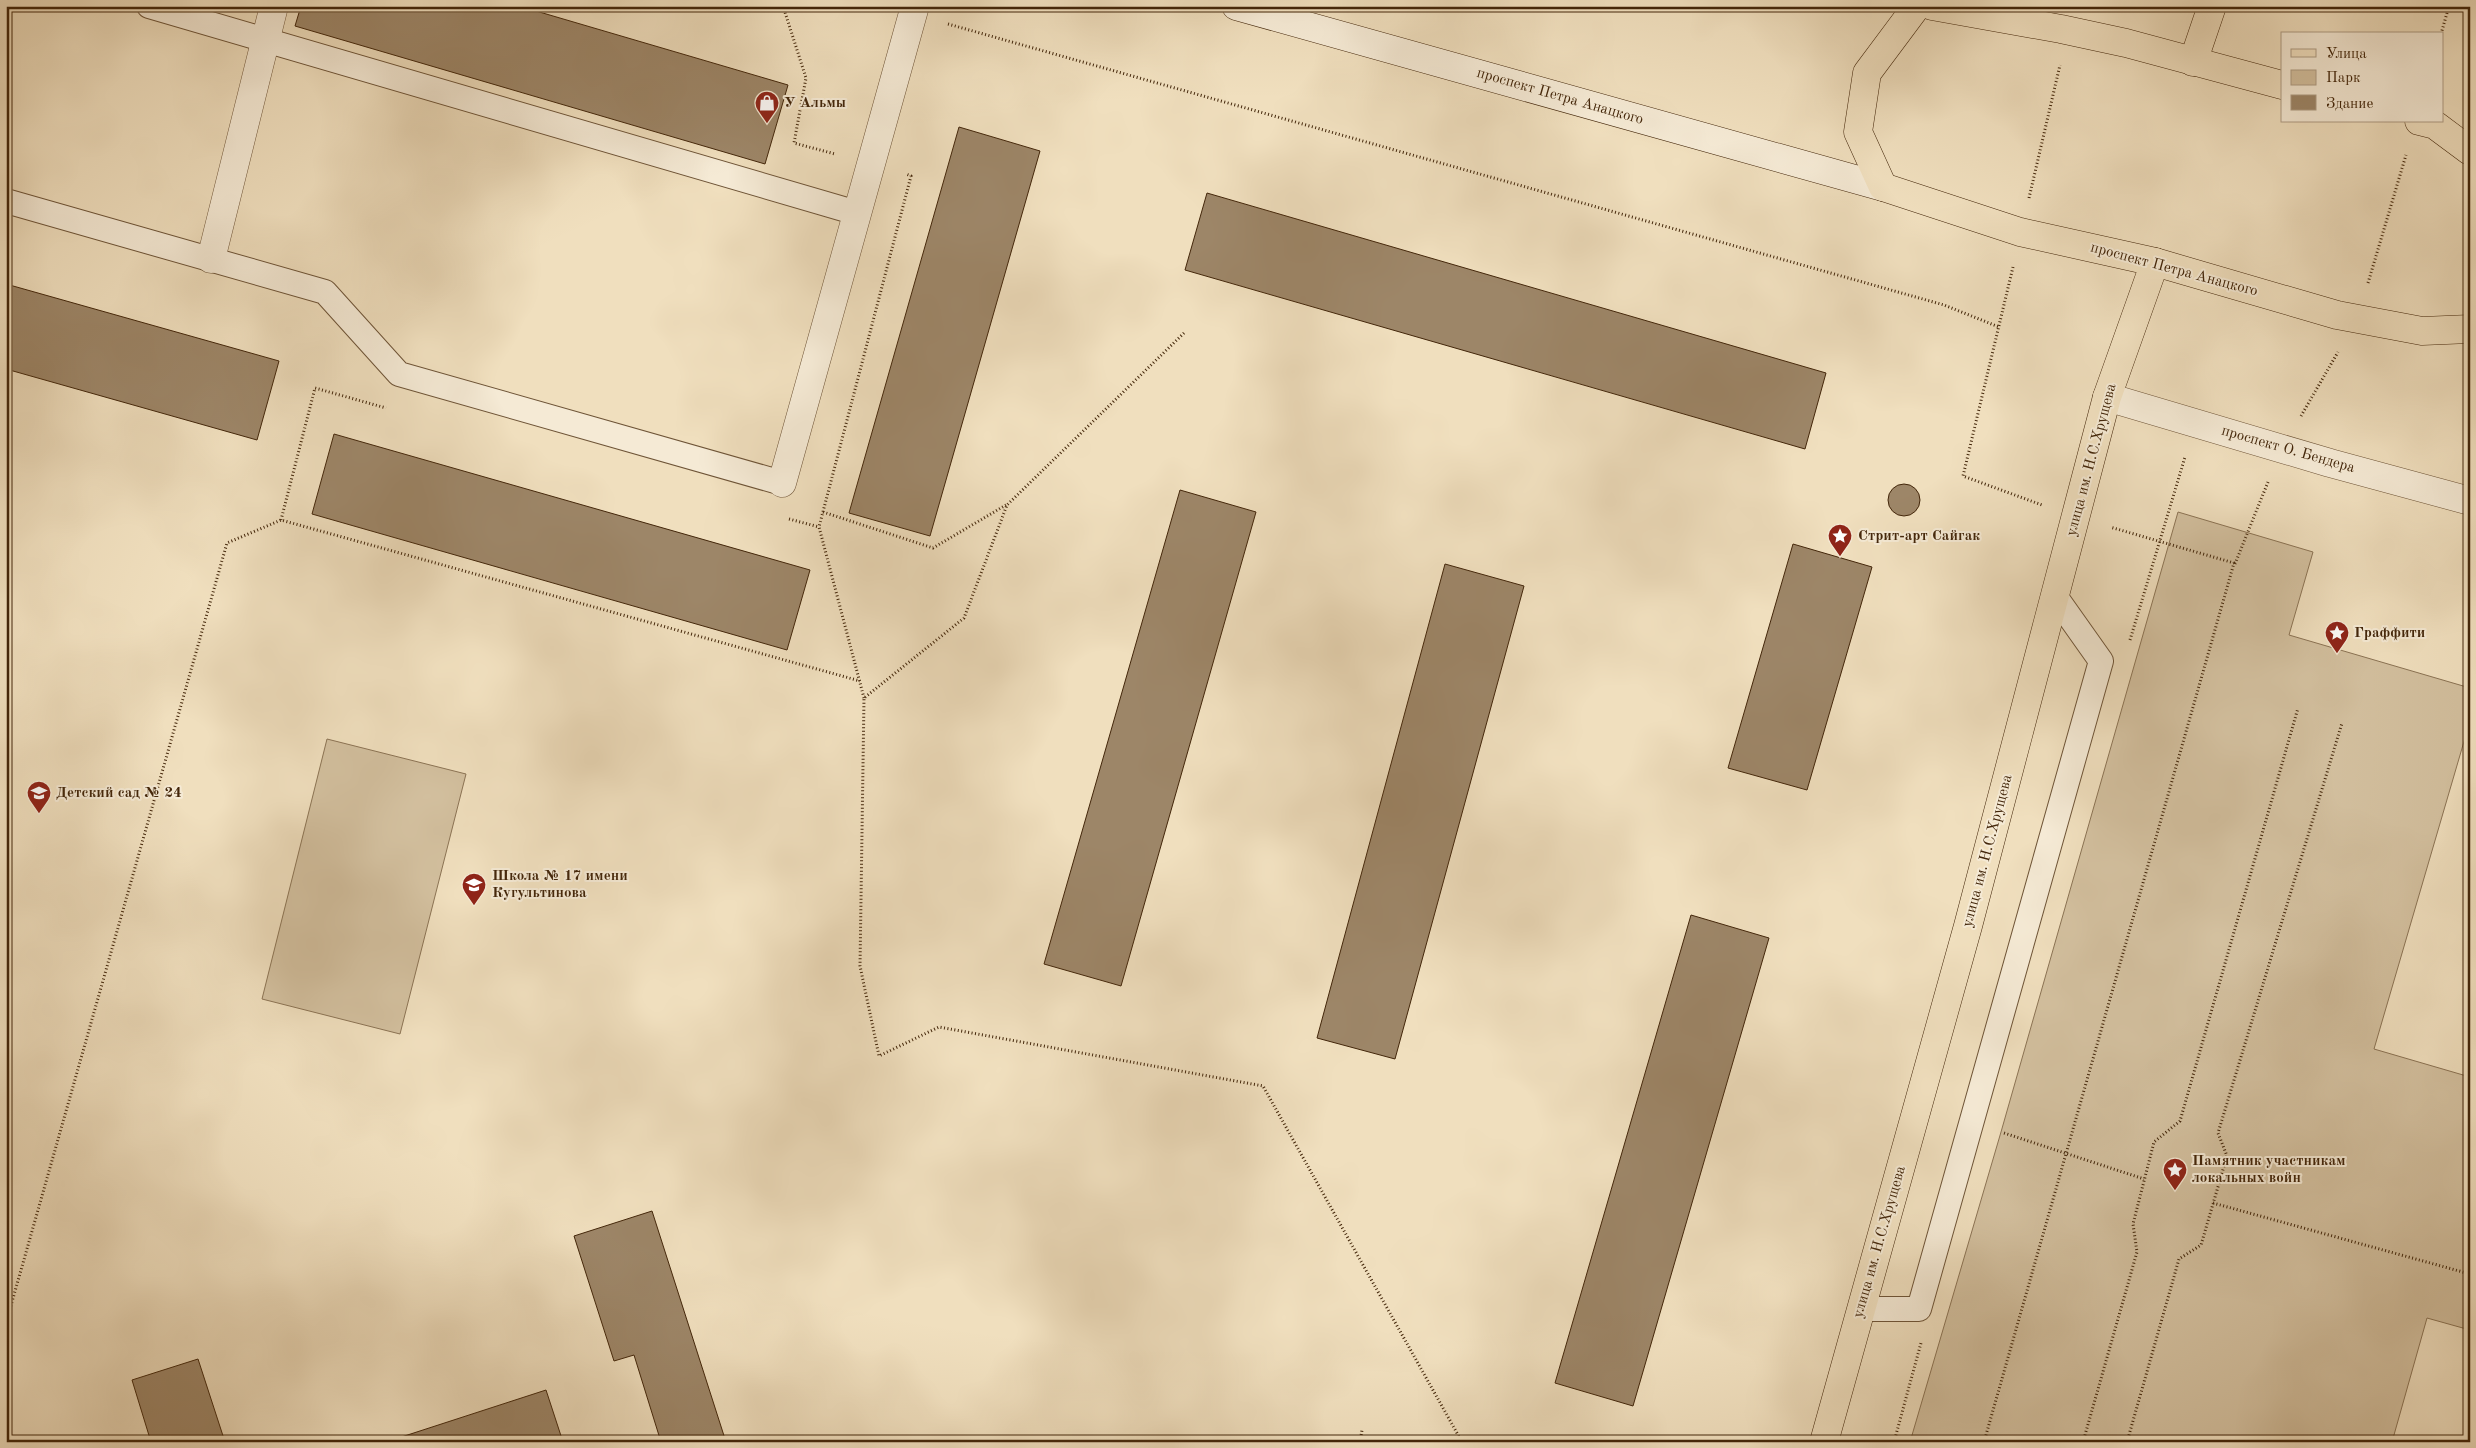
<svg xmlns="http://www.w3.org/2000/svg" width="2476" height="1448" viewBox="0 0 2476 1448" font-family="'Old Standard TT',serif">
  <style>
    .green { fill: #d3c09f; stroke: #8b7354 }
    .building { fill: #9d8668; stroke: #43260a }
    .lines { fill: none; stroke-linecap: round; stroke-linejoin: round }
    .lane-casing { stroke: #6e5437; stroke-width: 26 }
    .street-casing { stroke: #6e5437; stroke-width: 29 }
    .secondary-casing { stroke: #43260a; stroke-width: 29 }
    .primary-casing { stroke: #43260a; stroke-width: 29 }
    .path { stroke: #43260a; stroke-width: 3; stroke-dasharray: 1 2.5; stroke-linecap: butt }
    .lane { stroke: #f5ead5; stroke-width: 24 }
    .street { stroke: #f5ead5; stroke-width: 28 }
    .secondary { stroke: #f5ead5; stroke-width: 28 }
    .primary { stroke: #f0dfbe; stroke-width: 28 }
    .labels { text-anchor: middle; dominant-baseline: central; stroke-width: 4; stroke-linejoin: round; paint-order: stroke }
    .street-label { font-size: 15px; fill: #43260a; stroke: #f5ead5 }
    .poi-label { font-size: 15px; font-weight: bold; fill: #43260a; stroke: #f5ead5; text-anchor: start }
  </style>
  <rect width="100%" height="100%" fill="#f0dfbe"/>
  <filter id="stains"><feTurbulence type="fractalNoise" baseFrequency=".004" numOctaves="4"/><feColorMatrix values="0 0 0 0 .2 0 0 0 0 .09 0 0 0 0 .02 0 0 0 .5 -.17"/></filter>
  <radialGradient id="worn" r=".72"><stop offset=".6" stop-color="#630" stop-opacity="0"/><stop offset="1" stop-color="#630" stop-opacity=".3"/></radialGradient>
  <g class="green">
    <path d="M2178 512 2313 552 2289 635 2470 688V721L2374 1049 2470 1077V1330L2427 1318 2392 1442H1910L2001 1132Z"/>
    <path d="M327 739 466 774 400 1034 262 999Z"/>
  </g>
  <g class="building">
    <path d="M301 6H519L788 85 765 164 295 26Z"/>
    <path d="M959 127 1040 151 930 536 849 513Z"/>
    <path d="M1207 193 1826 373 1805 449 1185 270Z"/>
    <path d="M6 284 279 361 257 440 6 369Z"/>
    <path d="M334 434 810 570 787 650 312 514Z"/>
    <circle cx="1904" cy="500" r="16"/>
    <path d="M1180 490 1256 512 1121 986 1044 964Z"/>
    <path d="M1793 544 1872 567 1807 790 1728 768Z"/>
    <path d="M1445 564 1524 586 1395 1059 1317 1038Z"/>
    <path d="M1691 915 1769 938 1633 1406 1555 1383Z"/>
    <path d="M652 1211 726 1442H661L634 1355 614 1361 574 1236Z"/>
    <path d="M198 1359 225 1442H151L132 1380Z"/>
    <path d="M546 1390 563 1442H386Z"/>
  </g>
  <g class="lines">
    <defs>
      <g id="lane">
        <path d="M149 6 857 213"/>
        <path d="M6 201 325 292 399 374 782 483"/>
        <path d="M1862 1309H1919L2101 661 2055 596"/>
      </g>
      <g id="street">
        <path d="M211 259 274 6"/>
        <path d="M2107 397 2330 463 2470 501"/>
        <path d="M782 483 915 6"/>
      </g>
      <path id="secondary" d="M1236 6 1883 187"/>
      <g id="primary">
        <path d="M1917 6 1867 73 1858 132 1883 187 2020 232 2155 262 2337 315 2422 331 2470 329"/>
        <path d="M1932 6 2061 29 2126 43 2282 85"/>
        <path d="M2193 62 2212 6"/>
        <path d="M2419 121 2435 125 2470 151"/>
        <path d="M1824 1442 1968 926 2107 397 2155 262"/>
      </g>
    </defs>
    <use href="#lane" class="lane-casing"/>
    <use href="#street" class="street-casing"/>
    <use href="#secondary" class="secondary-casing"/>
    <use href="#primary" class="primary-casing"/>
    <g class="path">
      <path d="M783 6 806 78 794 143 835 154"/>
      <path d="M948 24 1944 305 1999 327"/>
      <path d="M2441 34 2449 6"/>
      <path d="M2029 198 2060 65"/>
      <path d="M2013 267 1963 476 2042 505"/>
      <path d="M2368 283 2406 155"/>
      <path d="M1184 333 1007 505 964 618 864 698 860 966 879 1056 939 1027 1263 1086 1462 1442"/>
      <path d="M2301 416 2338 352"/>
      <path d="M823 512 933 548 1006 505"/>
      <path d="M789 519 819 527"/>
      <path d="M281 520 315 388 386 408"/>
      <path d="M2235 564 2268 482"/>
      <path d="M2130 640 2185 457"/>
      <path d="M864 698 819 527 911 176 906 174"/>
      <path d="M2004 1133 2144 1179"/>
      <path d="M2213 1203 2470 1274"/>
      <path d="M6 1323 227 543 281 520 860 681"/>
      <path d="M1360 1442 1362 1430"/>
      <path d="M1894 1442 1921 1343"/>
      <path d="M1984 1442 2234 563 2110 527"/>
      <path d="M2083 1442 2137 1252 2133 1224 2154 1142 2180 1121 2298 708"/>
      <path d="M2127 1442 2179 1259 2201 1245 2227 1156 2218 1133 2342 723"/>
    </g>
    <use href="#lane" class="lane"/>
    <use href="#street" class="street"/>
    <use href="#secondary" class="secondary"/>
    <use href="#primary" class="primary"/>
  </g>
  <defs>
    <symbol id="shop-pin" viewBox="-11 -11 22 30"><path d="M0 17L-7.5 6A9.5 9.5 0 1 1 7.5 6Z" fill="#8f2418" stroke="#f5ead5"/><path d="M-5-2.5h2.3a2.7 3.5 0 0 1 5.4 0H5L5.5 6h-11ZM-1.5-2.5h3a1.5 2.3 0 0 0-3 0Z" fill="#fff"/></symbol>
    <symbol id="sight-pin" viewBox="-11 -11 22 30"><path d="M0 17L-7.5 6A9.5 9.5 0 1 1 7.5 6Z" fill="#8f2418" stroke="#f5ead5"/><path d="M0-6L1.8-2.2L6-1.7L2.9 1.2L3.7 5.4L0 3.3L-3.7 5.4L-2.9 1.2L-6-1.7L-1.8-2.2Z" fill="#fff"/></symbol>
    <symbol id="school-pin" viewBox="-11 -11 22 30"><path d="M0 17L-7.5 6A9.5 9.5 0 1 1 7.5 6Z" fill="#8f2418" stroke="#f5ead5"/><path d="M0-5L7-2L0 1L-7-2ZM-4 1L0 2.5L4 1V4Q0 6-4 4Z" fill="#fff"/></symbol>
  </defs>
  <g fill-rule="evenodd">
    <use href="#shop-pin" x="753" y="89" width="28" height="38"/>
    <use href="#sight-pin" x="1826" y="522" width="28" height="38"/>
    <use href="#sight-pin" x="2323" y="619" width="28" height="38"/>
    <use href="#school-pin" x="25" y="779" width="28" height="38"/>
    <use href="#school-pin" x="460" y="871" width="28" height="38"/>
    <use href="#sight-pin" x="2161" y="1156" width="28" height="38"/>
  </g>
  <g class="labels">
    <g class="street-label">
      <text transform="translate(1560 97) rotate(16)">проспект Петра Анацкого</text>
      <text transform="translate(2174 270) rotate(15)">проспект Петра Анацкого</text>
      <text transform="translate(2288 450) rotate(16)">проспект О. Бендера</text>
      <text transform="translate(2092 460) rotate(-75)">улица им. Н.С.Хрущева</text>
      <text transform="translate(1988 851) rotate(-75)">улица им. Н.С.Хрущева</text>
      <text transform="translate(1880 1242) rotate(-74)">улица им. Н.С.Хрущева</text>
    </g>
    <g class="poi-label">
      <text x="784" y="103">У Альмы</text>
      <text x="1858" y="536">Стрит-арт Сайгак</text>
      <text x="2354" y="633">Граффити</text>
      <text x="56" y="793">Детский сад № 24</text>
      <text x="492" y="876">Школа № 17 имени<tspan x="492" dy="17">Кугультинова</tspan></text>
      <text x="2192" y="1161">Памятник участникам<tspan x="2192" dy="17">локальных войн</tspan></text>
    </g>
  </g>
  <rect width="2476" height="1448" fill="none" stroke="#f0dfbe" stroke-width="25"/>
  <rect x="8" y="8" width="2461" height="1433" fill="none" stroke="#43260a" stroke-width="2.5"/>
  <rect x="12" y="12" width="2451" height="1423" fill="none" stroke="#43260a"/>
  <rect x="2281" y="32" width="162" height="90" fill="#f5ead5" stroke="#ae9c84"/>
  <rect x="2291" y="49" width="25" height="8" fill="#f0dfbe" stroke="#ae9c84"/>
  <text x="2326" y="58" font-size="15" fill="#43260a">Улица</text>
  <rect x="2291" y="70" width="25" height="15" fill="#d3c09f" stroke="#ae9c84"/>
  <text x="2326" y="82" font-size="15" fill="#43260a">Парк</text>
  <rect x="2291" y="95" width="25" height="15" fill="#9d8668" stroke="#ae9c84"/>
  <text x="2326" y="108" font-size="15" fill="#43260a">Здание</text>
  <rect width="100%" height="100%" filter="url(#stains)"/>
  <rect width="100%" height="100%" fill="url(#worn)"/>
</svg>
